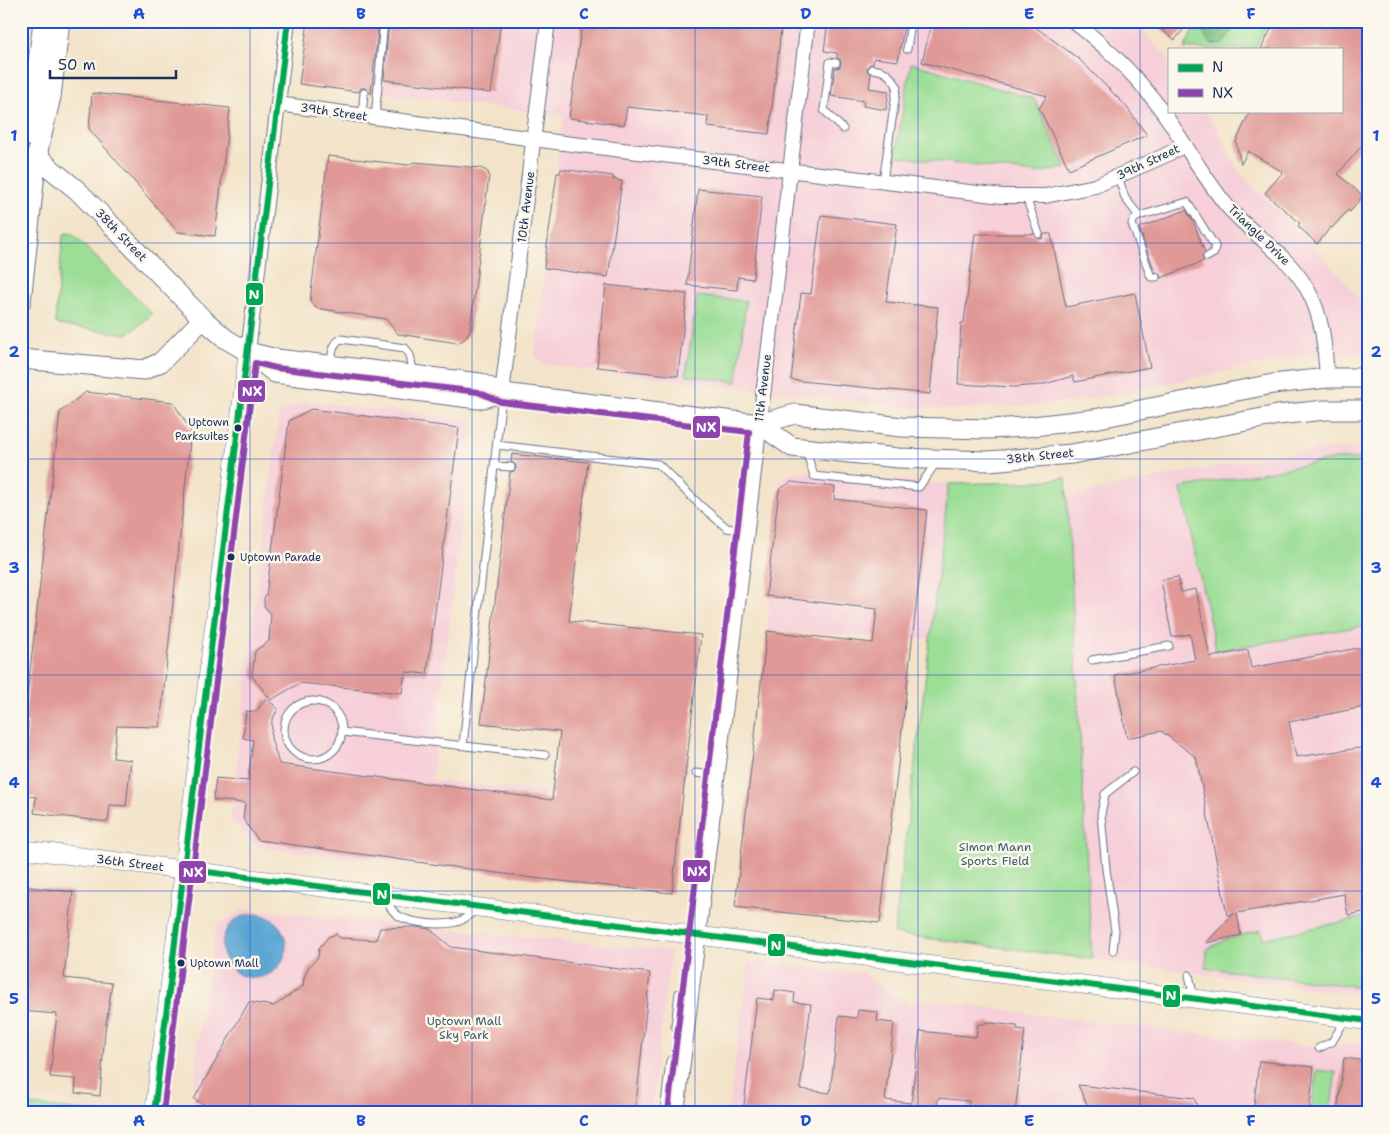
<svg xmlns="http://www.w3.org/2000/svg" width="1390" height="1134" viewBox="0 0 1390 1134" font-family="'Shantell Sans',sans-serif">
  <style>
    .built { fill: #f6cfd8 }
    .green { fill: #9cde96; stroke: #5c867a }
    .forest { fill: #7dbd7f; stroke: #4c766e }
    .water { fill: #5ba6d3; stroke: #3b6a98 }
    .building { fill: #e09996 }
    .lines { fill: none; stroke-linecap: round; stroke-linejoin: round }
    .service-casing { stroke: #676e83; stroke-width: 9 }
    .minor-casing { stroke: #676e83; stroke-width: 16 }
    .tertiary-casing { stroke: #676e83; stroke-width: 19 }
    .secondary-casing { stroke: #676e83; stroke-width: 21 }
    .service { stroke: #fff; stroke-width: 7 }
    .minor { stroke: #fff; stroke-width: 14 }
    .tertiary { stroke: #fff; stroke-width: 18 }
    .secondary { stroke: #fff; stroke-width: 19 }
    .bus-1-casing { stroke: #fbf7ec; stroke-width: 10 }
    .bus-2-casing { stroke: #fbf7ec; stroke-width: 10 }
    .bus-1 { stroke: #00a651; stroke-width: 6 }
    .bus-2 { stroke: #8e44ad; stroke-width: 6 }
    .grid { fill: none; stroke: #1d4ed8; stroke-width: 1; stroke-opacity: 0.55 }
    .bus-dot { fill: #1b2f5e; stroke: #fbf7ec; stroke-width: 2 }
    .labels { text-anchor: middle; dominant-baseline: central; stroke-width: 5; stroke-linejoin: round; paint-order: stroke }
    .bus-label { font-size: 11px; fill: #1b2f5e; stroke: #fbf7ec; text-anchor: start }
    .street-label { font-size: 12px; fill: #1b2f5e; stroke: #fbf7ec }
    .park-label { font-size: 12px; fill: #3b5b6c; stroke: #fbf7ec }
    .line-badge { stroke: #fbf7ec; stroke-width: 2 }
    .badge-label { font-size: 14px; text-anchor: middle; font-weight: bold; fill: #fff }
    .neatline { fill: none; stroke: #1d4ed8; stroke-width: 2 }
    .grid-label { font-size: 16px; text-anchor: middle; font-weight: bold; fill: #1d4ed8 }
  </style>
  <rect width="100%" height="100%" fill="#fbf7ec"/>
  <filter id="ink" filterUnits="userSpaceOnUse"><feTurbulence type="fractalNoise" baseFrequency=".02" numOctaves="2"/><feDisplacementMap in="SourceGraphic" scale="10" xChannelSelector="R" yChannelSelector="G"/><feConvolveMatrix kernelMatrix="1 2 1 2 8 2 1 2 1" color-interpolation-filters="sRGB"/></filter>
  <filter id="wash" filterUnits="userSpaceOnUse"><feTurbulence type="fractalNoise" baseFrequency=".0096" numOctaves="4" result="noise"/><feDisplacementMap in="SourceGraphic" scale="20" xChannelSelector="R" yChannelSelector="G"/><feGaussianBlur stdDeviation="1.12" result="paint"/><feColorMatrix in="noise" values="0 0 0 0 0 0 0 0 0 0 0 0 0 0 0 0 0 1.4 0 .05"/><feComposite in="paint" operator="in"/></filter>
  <g filter="url(#wash)">
    <rect width="100%" height="100%" fill="#f3e3c8"/>
    <g class="built">
      <path d="M312 21H1133L1168 58 1169 111H1204L1217 127 1238 171 1322 254 1368 309 1364 354 1298 357 1078 401 1027 406 952 409 903 407 541 364 535 355 563 116 304 83Z"/>
      <path d="M304 401 473 420 432 780 545 792 535 878 258 847 230 819 279 412Z"/>
      <path d="M1359 448 1369 450V996L1092 959 1067 496 1263 457 1315 450Z"/>
      <path d="M792 472 873 479 949 484 930 639 767 631 779 480Z"/>
      <path d="M241 909 671 951 651 1113H220L193 1098 198 1039 216 927Z"/>
      <path d="M749 961 863 973 913 1009 915 998 1048 1016 1332 1049 1338 1044 1348 1043 1369 1046V1113H728Z"/>
    </g>
    <g class="green">
      <path d="M1198 21H1200L1202 32C1224 27 1246 21 1269 21L1254 49H1184Z"/>
      <path d="M911 63 1034 99 1066 168 1036 173 895 156Z"/>
      <path d="M67 233 73 234 152 314 135 329 126 334 59 325 55 322 63 236Z"/>
      <path d="M697 296 746 301 737 382 686 375Z"/>
      <path d="M1336 459H1369V625L1216 651 1181 488Z"/>
      <path d="M1066 478 1092 959 894 934 949 484 1029 482Z"/>
      <path d="M1369 916V988L1206 968 1207 949 1225 940 1261 930 1263 939Z"/>
      <path d="M1317 1070 1336 1072 1330 1113H1311Z"/>
      <path d="M21 1104 100 1113H21Z"/>
    </g>
    <path class="forest" d="M1200 21H1252L1248 24H1236L1222 45 1211 44 1202 32Z"/>
    <circle class="water" cx="254" cy="946" r="32"/>
    <g id="blocks">
      <g class="building">
        <path d="M308 21H379L371 94 365 88H361L359 92 299 84Z"/>
        <path d="M389 21H501L491 93 384 80Z"/>
        <path d="M582 21H782L769 134 707 127 708 116 627 107 624 125 569 118Z"/>
        <path d="M828 21H905L898 61 874 58 873 64H870L867 68V71L871 74 869 88 889 91 886 110 863 106 864 101 831 96 835 68 840 67 841 63 840 59 837 58V53L824 51Z"/>
        <path d="M932 21H1024L1031 24 1079 59 1125 105 1147 135 1069 169 1039 108 1047 96 922 62Z"/>
        <path d="M1150 21H1190L1175 40Z"/>
        <path d="M1275 21H1369V137L1338 174 1363 196 1350 212 1348 210 1332 228 1331 227 1317 244 1298 226 1300 223 1265 193 1283 172 1248 151 1241 164 1236 142 1250 111H1341V49H1261Z"/>
        <path d="M92 93 230 108 215 236 178 232 89 129Z"/>
        <path d="M328 156 408 165 414 162 481 168 488 172 489 176 470 330 465 339 458 343 398 334 386 319 316 308 310 301Z"/>
        <path d="M561 169 613 176V179L622 181 608 277 544 268 557 173H560Z"/>
        <path d="M698 189 762 196 753 279 738 277 737 290 687 285Z"/>
        <path d="M1186 210 1193 221 1205 252 1202 256 1204 261 1161 278 1159 273 1155 272 1139 228Z"/>
        <path d="M821 215 897 224 886 302 938 307 930 394 791 380 801 293 811 294Z"/>
        <path d="M975 234H1034L1039 239 1043 238 1044 234H1051L1066 307 1135 293 1150 367 1075 382 1073 376 1041 385 1014 387 958 384 961 323H964Z"/>
        <path d="M606 285 687 294 678 376 597 367Z"/>
        <path d="M86 392 173 402 191 431 160 727 117 726 113 758 131 760 126 806 110 805 108 822 34 813 36 797 21 795V781L28 722H24L60 412Z"/>
        <path d="M311 409 459 428 427 674 406 672 403 684 402 693 300 683 271 700 252 676 255 651 269 641 271 614 264 606V598L266 596 289 421Z"/>
        <path d="M512 454 588 462 569 621 701 635 672 893 533 878 258 840 243 819 245 803 213 800 216 778 248 781 253 740 243 738 246 711 256 712 266 698 278 709 272 720 271 738 279 764 552 800 560 732 481 723 510 472 514 471 516 468 515 464 511 462Z"/>
        <path d="M791 482 835 487 834 499 927 510 880 923 735 907 767 631 873 643 877 609 766 596 779 490Z"/>
        <path d="M1178 577 1181 592 1196 589 1210 657 1248 650 1251 668 1369 646V706L1289 722 1296 757 1367 747 1369 757V911L1348 915 1344 894 1237 913 1241 935 1206 943 1233 914 1227 915 1196 757 1161 731 1127 738 1115 675 1195 660 1190 634 1172 637 1161 580Z"/>
        <path d="M23 886 73 892 64 978 112 983 105 1031 100 1096 75 1093 76 1079 50 1077 57 1014 21 1011V907Z"/>
        <path d="M416 927 430 929 451 947 650 973 635 1113H219L194 1099 249 1002 274 1006 303 986 304 978 308 968 318 957 319 948 328 937 336 934 340 938 376 940 380 928Z"/>
        <path d="M775 990 795 993 794 1002 811 1004 800 1089 830 1093 839 1016 857 1018 858 1010 878 1012 877 1021 894 1023 885 1100 911 1103 920 1031 976 1037 978 1024H985V1022L1017 1026V1029L1025 1030 1015 1113 975 1111V1109L968 1108 969 1101 938 1098 936 1113H743L757 998 774 1000Z"/>
        <path d="M1344 1058 1369 1061V1113H1337Z"/>
        <path d="M1259 1061 1314 1067 1309 1113H1253Z"/>
        <path d="M1078 1085 1194 1098 1200 1113H1091Z"/>
      </g>
    </g>
  </g>
  <g filter="url(#ink)">
    <use href="#blocks" fill-opacity="0" stroke="#676e83" stroke-width="1"/>
    <g class="lines">
      <defs>
        <g id="service">
          <path d="M907 49 911 21"/>
          <path d="M836 63 830 62 824 110 843 129"/>
          <path d="M872 69C885 70 890 75 897 86L883 181"/>
          <path d="M362 116 364 93"/>
          <path d="M375 118 384 21"/>
          <path d="M1118 176 1125 198 1139 216"/>
          <path d="M1026 197 1039 234"/>
          <path d="M1156 277H1151L1132 224 1134 219 1139 216 1187 202 1215 246 1214 253 1207 257"/>
          <path d="M330 365C332 356 332 343 341 339L405 348 410 355 414 375"/>
          <path d="M497 445 658 464 701 506 727 528 746 531"/>
          <path d="M806 451 814 476 919 487 936 463"/>
          <path d="M495 466 511 467"/>
          <path d="M1092 660 1169 646"/>
          <circle cx="313" cy="730" r="29"/>
          <path d="M342 732 545 755"/>
          <path d="M463 745 502 395"/>
          <path d="M696 773 717 776"/>
          <path d="M385 898C388 904 391 910 396 914 408 924 448 927 462 920 467 918 471 913 475 910"/>
          <path d="M1113 951 1115 931 1106 869 1101 814 1105 794 1133 772"/>
          <path d="M1189 975 1194 998"/>
          <path d="M675 1026 679 993 691 994"/>
          <path d="M1319 1048 1332 1042 1345 1020"/>
          <path d="M664 1113 670 1061 684 1055"/>
        </g>
        <g id="minor">
          <path d="M1073 21C1108 48 1140 79 1165 115 1186 145 1204 178 1227 206 1252 235 1287 254 1306 287 1323 315 1325 347 1327 378"/>
          <path d="M278 104 556 142 1002 196H1045L1095 186 1164 156 1185 145"/>
          <path d="M248 352 288 21"/>
          <path d="M502 393 548 21"/>
          <path d="M677 1113 808 21"/>
        </g>
        <g id="tertiary">
          <path d="M21 849 1369 1021"/>
          <path d="M154 1113 248 352"/>
        </g>
        <g id="secondary">
          <path d="M35 139 34 94 43 21"/>
          <path d="M37 155 51 169 77 190 203 319 226 339 248 352 275 373 478 399 502 393"/>
          <path d="M21 301 37 155 51 97 60 21"/>
          <path d="M248 352 277 359 480 383 502 393 759 424 795 414 901 427 989 429 1025 427 1094 419 1273 384 1327 378H1369"/>
          <path d="M21 359 144 370 161 362 203 319"/>
          <path d="M759 424 792 447 898 458 989 461 1072 454 1278 415 1325 410H1369"/>
        </g>
      </defs>
      <use href="#service" class="service-casing"/>
      <use href="#minor" class="minor-casing"/>
      <use href="#tertiary" class="tertiary-casing"/>
      <use href="#secondary" class="secondary-casing"/>
      <use href="#service" class="service"/>
      <use href="#minor" class="minor"/>
      <use href="#tertiary" class="tertiary"/>
      <use href="#secondary" class="secondary"/>
      <defs>
        <g id="bus-1">
          <path d="M184 869 1369 1021"/>
          <path d="M154 1113 288 21"/>
        </g>
        <path id="bus-2" d="M163 1113 255 363 276 368 478 392 501 402 749 432 668 1112"/>
      </defs>
      <use href="#bus-1" class="bus-1-casing"/>
      <use href="#bus-2" class="bus-2-casing"/>
      <use href="#bus-1" class="bus-1"/>
      <use href="#bus-2" class="bus-2"/>
    </g>
  </g>
  <path class="grid" d="M250 21V1113M472 21V1113M695 21V1113M918 21V1113M1140 21V1113M21 243H1369M21 459H1369M21 675H1369M21 891H1369"/>
  <g class="bus-dot">
    <circle cx="238" cy="428" r="4.5"/>
    <circle cx="231" cy="557" r="4.5"/>
    <circle cx="181" cy="963" r="4.5"/>
  </g>
  <g class="labels">
    <g class="bus-label">
      <text x="229" y="422" text-anchor="end">Uptown<tspan x="229" dy="14">Parksuites</tspan></text>
      <text x="240" y="557">Uptown Parade</text>
      <text x="190" y="963">Uptown Mall</text>
    </g>
    <g class="street-label">
      <text transform="translate(334 112) rotate(8)">39th Street</text>
      <text transform="translate(1148 162) rotate(-25)">39th Street</text>
      <text transform="translate(736 164) rotate(7)">39th Street</text>
      <text transform="translate(526 207) rotate(-83)">10th Avenue</text>
      <text transform="translate(121 235) rotate(46)">38th Street</text>
      <text transform="translate(1259 235) rotate(44)">Triangle Drive</text>
      <text transform="translate(763 388) rotate(-83)">11th Avenue</text>
      <text transform="translate(1040 456) rotate(-6)">38th Street</text>
      <text transform="translate(130 863) rotate(7)">36th Street</text>
    </g>
    <g class="park-label">
      <text x="995" y="847">Simon Mann<tspan x="995" dy="14">Sports Field</tspan></text>
      <text x="464" y="1021">Uptown Mall<tspan x="464" dy="14">Sky Park</tspan></text>
    </g>
  </g>
  <g class="line-badge">
    <rect x="245" y="282" width="19" height="24" rx="5" fill="#00a651"/>
    <rect x="237" y="379" width="29" height="24" rx="5" fill="#8e44ad"/>
    <rect x="692" y="415" width="29" height="24" rx="5" fill="#8e44ad"/>
    <rect x="682" y="859" width="29" height="24" rx="5" fill="#8e44ad"/>
    <rect x="178" y="860" width="29" height="24" rx="5" fill="#8e44ad"/>
    <rect x="372" y="882" width="19" height="24" rx="5" fill="#00a651"/>
    <rect x="767" y="933" width="19" height="24" rx="5" fill="#00a651"/>
    <rect x="1162" y="984" width="19" height="24" rx="5" fill="#00a651"/>
  </g>
  <g class="badge-label">
    <text x="254" y="299">N</text>
    <text x="252" y="396">NX</text>
    <text x="706" y="432">NX</text>
    <text x="697" y="876">NX</text>
    <text x="193" y="877">NX</text>
    <text x="382" y="899">N</text>
    <text x="776" y="950">N</text>
    <text x="1171" y="1000">N</text>
  </g>
  <rect width="1390" height="1134" fill="none" stroke="#fbf7ec" stroke-width="55"/>
  <rect x="1168" y="48" width="175" height="65" fill="#fbf7ec" stroke="#a1a7b3"/>
  <rect x="1178" y="64" width="25" height="8" fill="#00a651" stroke="#a1a7b3"/>
  <text x="1212" y="72" font-size="15" fill="#1b2f5e">N</text>
  <rect x="1178" y="89" width="25" height="8" fill="#8e44ad" stroke="#a1a7b3"/>
  <text x="1212" y="98" font-size="15" fill="#1b2f5e">NX</text>
  <path d="M50 70v8h126v-8" fill="none" stroke="#1b2f5e" stroke-width="2.5"/>
  <text x="58" y="70" font-size="15" fill="#1b2f5e" stroke="#fbf7ec" stroke-width="4" paint-order="stroke">50 m</text>
  <rect x="28" y="28" width="1334" height="1078" class="neatline"/>
  <g class="grid-label">
    <text x="139" y="19">A</text>
    <text x="361" y="19">B</text>
    <text x="584" y="19">C</text>
    <text x="806" y="19">D</text>
    <text x="1029" y="19">E</text>
    <text x="1251" y="19">F</text>
    <text x="14" y="141">1</text>
    <text x="1376" y="141">1</text>
    <text x="14" y="357">2</text>
    <text x="1376" y="357">2</text>
    <text x="14" y="573">3</text>
    <text x="1376" y="573">3</text>
    <text x="14" y="788">4</text>
    <text x="1376" y="788">4</text>
    <text x="14" y="1004">5</text>
    <text x="1376" y="1004">5</text>
    <text x="139" y="1126">A</text>
    <text x="361" y="1126">B</text>
    <text x="584" y="1126">C</text>
    <text x="806" y="1126">D</text>
    <text x="1029" y="1126">E</text>
    <text x="1251" y="1126">F</text>
  </g>
</svg>
